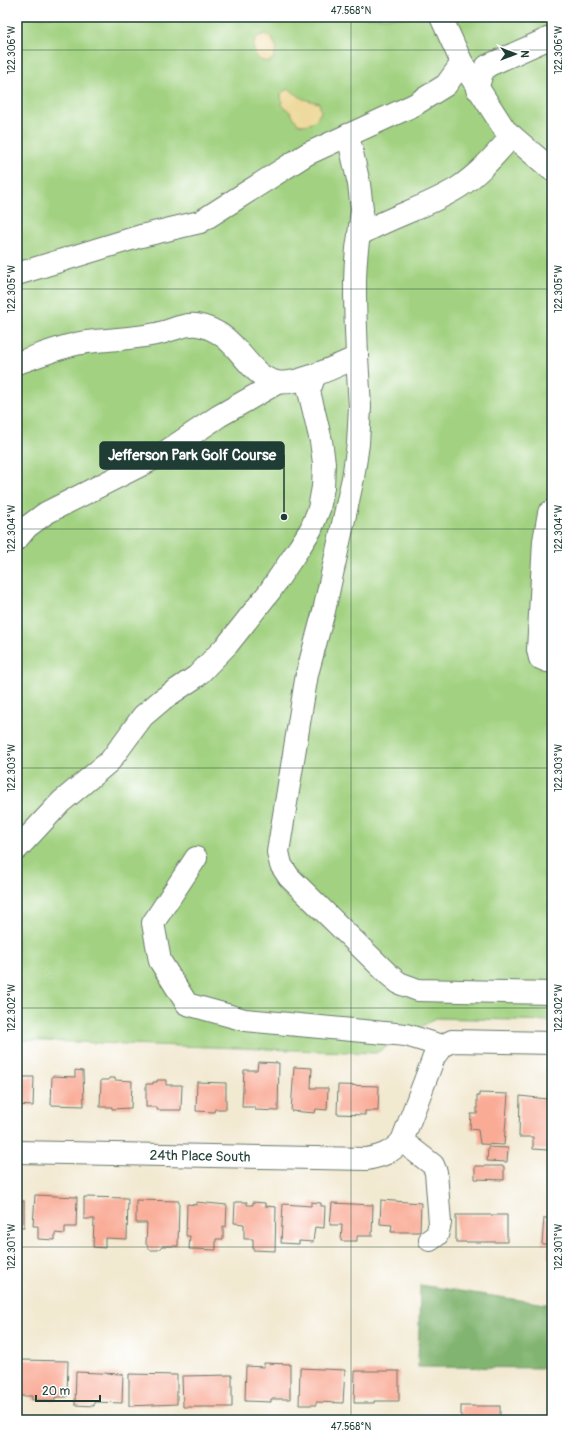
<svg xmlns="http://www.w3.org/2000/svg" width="569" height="1437" viewBox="0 0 569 1437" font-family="Pangolin,sans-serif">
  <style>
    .green { fill: #a2d281; stroke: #60885a }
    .forest { fill: #81b46f; stroke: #507852 }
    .sand { fill: #eeda9e; stroke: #868c69 }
    .building { fill: #f9ab96 }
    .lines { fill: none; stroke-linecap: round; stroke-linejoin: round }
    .minor-casing { stroke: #69796b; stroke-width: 24 }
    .minor { stroke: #fff; stroke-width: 22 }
    .ticks { fill: none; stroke: #1f3d34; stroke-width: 1; stroke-opacity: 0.45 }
    .labels { text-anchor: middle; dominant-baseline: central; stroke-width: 3; stroke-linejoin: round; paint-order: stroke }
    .street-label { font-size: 14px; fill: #1f3d34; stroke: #fff }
    .leader { fill: none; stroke: #1f3d34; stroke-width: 1.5 }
    .callout-dot { fill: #1f3d34; stroke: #fff; stroke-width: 1.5 }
    .callout { fill: #1f3d34; stroke: #1f3d34; stroke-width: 1.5 }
    .callout-label { font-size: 15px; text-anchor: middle; font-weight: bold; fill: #fff }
    .neatline { fill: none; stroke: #1f3d34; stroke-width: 1.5 }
    .ticks-label { font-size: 10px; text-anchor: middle; fill: #1f3d34 }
  </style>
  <rect width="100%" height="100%" fill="#fff"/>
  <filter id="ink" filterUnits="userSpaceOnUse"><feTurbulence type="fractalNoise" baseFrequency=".025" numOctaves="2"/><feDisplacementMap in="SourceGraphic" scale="8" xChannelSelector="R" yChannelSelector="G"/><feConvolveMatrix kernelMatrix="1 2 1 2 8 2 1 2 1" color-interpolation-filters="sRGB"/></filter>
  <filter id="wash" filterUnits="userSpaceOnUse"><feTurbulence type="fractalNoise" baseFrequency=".012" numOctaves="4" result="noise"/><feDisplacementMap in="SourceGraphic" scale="16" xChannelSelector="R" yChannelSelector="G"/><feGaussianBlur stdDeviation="0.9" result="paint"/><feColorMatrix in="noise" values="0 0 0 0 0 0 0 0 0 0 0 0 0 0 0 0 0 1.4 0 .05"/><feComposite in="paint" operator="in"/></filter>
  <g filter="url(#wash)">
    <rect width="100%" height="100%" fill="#f2e9d1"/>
    <path class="green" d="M17 17H552V1021L436 1018 376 1053 17 1040Z"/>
    <path class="forest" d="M420 1285 552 1305V1368L418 1367Z"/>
    <g class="sand">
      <path d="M265 34 271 37 277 48 273 59 268 62C258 61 255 56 253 46L257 37Z"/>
      <path d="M289 89 303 99 319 103 321 112C315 122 309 127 298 124L290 112 282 105 281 94 284 91Z"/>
    </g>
    <g id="blocks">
      <g class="building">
        <path d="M258 1062 279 1063 278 1111 255 1110V1107H242L244 1070H257Z"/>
        <path d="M17 1067H19V1077H34L33 1106 17 1105Z"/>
        <path d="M294 1067 312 1068 311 1088H328L327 1110 316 1109 315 1113 291 1111Z"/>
        <path d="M75 1070 83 1071 84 1106 51 1105 52 1076 75 1077Z"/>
        <path d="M109 1078H115V1080L132 1081 131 1108 112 1109V1107H100L101 1080H109Z"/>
        <path d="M157 1080H166V1085H182L181 1110H157V1107H146V1084H153V1082H157Z"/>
        <path d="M197 1082 226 1083V1109H215L214 1112 196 1111Z"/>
        <path d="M338 1085 379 1086 378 1111H365V1115L337 1114Z"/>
        <path d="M479 1093 508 1094 504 1145 480 1144 478 1130 470 1129 471 1114H477V1096H479Z"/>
        <path d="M520 1096 547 1099 546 1112H552V1137H548V1150L533 1149V1137H519Z"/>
        <path d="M488 1147 508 1148 507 1162 487 1161Z"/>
        <path d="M475 1166H504V1180L475 1179Z"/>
        <path d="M35 1195 77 1197 76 1227H65V1234L55 1233V1240L38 1239V1226H33Z"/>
        <path d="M84 1197 128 1198 127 1239 105 1238V1248L93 1247 94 1219H84Z"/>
        <path d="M136 1200 179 1201 178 1246H162L158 1250H150L146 1244 147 1223H136Z"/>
        <path d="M381 1200 421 1203 420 1232H391L392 1225 380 1224Z"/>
        <rect x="17" y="1201" width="7" height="26"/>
        <path d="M196 1202 227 1205 226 1227 223 1226V1239H216V1250L189 1249 190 1236H186L187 1204 196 1205Z"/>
        <path d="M235 1202H247V1205H253V1202L265 1203V1206L276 1207 275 1251 253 1250V1239H244V1224L234 1223Z"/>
        <path d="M311 1202 321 1203V1206H325L324 1228 315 1227 313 1242 299 1241V1244L281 1243 283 1204 311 1206Z"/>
        <path d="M332 1203 373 1205 372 1236H357V1241H341L342 1225H330Z"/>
        <rect x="456" y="1215" width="51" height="27"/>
        <path d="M544 1218H552V1258H548L549 1244H542Z"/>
        <path d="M21 1360 68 1361 67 1397H55V1400H32V1396H21Z"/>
        <path d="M264 1363 290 1364V1399H271V1402L245 1401 246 1366 264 1367Z"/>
        <path d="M300 1368 345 1370 343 1403 316 1402V1405H299Z"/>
        <path d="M355 1371H399V1401H374V1403H354Z"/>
        <path d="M76 1372 123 1374 122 1403 94 1402V1406L75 1405Z"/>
        <path d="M129 1374 177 1375V1404L129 1406Z"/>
        <path d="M232 1375V1407H183L182 1376Z"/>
        <rect x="461" y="1406" width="39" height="14"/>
      </g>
    </g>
  </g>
  <g filter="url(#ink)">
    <use href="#blocks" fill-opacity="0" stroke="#69796b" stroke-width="1"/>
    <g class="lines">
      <defs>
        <g id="minor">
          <path d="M441 17 462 63 505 130 552 170"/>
          <path d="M477 89 482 73 487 66 552 37"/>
          <path d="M348 135 359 184 362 209 359 235"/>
          <path d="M17 274 141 236 200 222 307 154 414 105 446 85 462 63"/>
          <path d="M357 357 360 407 358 444 353 478 324 611 307 674 278 852 281 865 289 877 388 974 399 983 418 990 552 993"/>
          <path d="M17 363C39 356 63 345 87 342 110 339 133 339 156 334 169 332 184 323 197 325 239 332 245 376 277 382 296 386 339 365 357 357 356 317 352 275 359 235 391 216 428 207 459 187 480 173 495 155 512 136"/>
          <path d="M552 511 549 513 544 541 538 650 540 658 547 661 552 660"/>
          <path d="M17 539 27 527 46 513 161 455 219 416 277 383"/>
          <path d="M17 849 61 802 110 761 143 716 163 699 197 676 228 644 270 591 299 548 311 529 319 509 323 487 324 463 321 441 309 391 315 375"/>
          <path d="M196 858 153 923 160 961 187 1004 245 1020 406 1035 442 1046"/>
          <path d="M402 1141 433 1165 436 1172 440 1223 437 1235 430 1240"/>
          <path id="s1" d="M17 1152 367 1159C382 1156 391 1153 402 1141L434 1057 442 1046 452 1041 552 1043"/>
        </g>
      </defs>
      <use href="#minor" class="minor-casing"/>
      <use href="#minor" class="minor"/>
    </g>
  </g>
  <path class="ticks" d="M351 17V1420M17 50H552M17 289H552M17 529H552M17 768H552M17 1008H552M17 1247H552"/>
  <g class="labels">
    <g class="street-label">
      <text stroke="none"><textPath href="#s1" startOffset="183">24th Place South</textPath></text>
    </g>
  </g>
  <path class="leader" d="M284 517L284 455"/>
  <circle class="callout-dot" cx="284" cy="517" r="4"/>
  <rect class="callout" x="100" y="442" width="184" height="27" rx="4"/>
  <g class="callout-label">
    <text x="192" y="460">Jefferson Park Golf Course</text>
  </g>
  <rect width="569" height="1437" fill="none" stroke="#fff" stroke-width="44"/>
  <g transform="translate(515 54) rotate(90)" stroke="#ffffff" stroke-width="3" paint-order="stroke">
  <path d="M0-3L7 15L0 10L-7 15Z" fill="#1f3d34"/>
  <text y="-6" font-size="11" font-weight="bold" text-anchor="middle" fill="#1f3d34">N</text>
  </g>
  <path d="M36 1395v6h64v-6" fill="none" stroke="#1f3d34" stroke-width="2"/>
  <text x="42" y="1395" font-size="12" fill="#1f3d34" stroke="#ffffff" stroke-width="3" paint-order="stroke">20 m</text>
  <rect x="22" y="22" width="525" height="1393" class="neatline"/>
  <g class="ticks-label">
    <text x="351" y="14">47.568°N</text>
    <text transform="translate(11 50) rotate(-90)" y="4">122.306°W</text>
    <text transform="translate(558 50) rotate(-90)" y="4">122.306°W</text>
    <text transform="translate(11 289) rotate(-90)" y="4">122.305°W</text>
    <text transform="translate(558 289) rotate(-90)" y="4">122.305°W</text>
    <text transform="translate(11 529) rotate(-90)" y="4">122.304°W</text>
    <text transform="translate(558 529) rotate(-90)" y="4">122.304°W</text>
    <text transform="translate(558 768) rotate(-90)" y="4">122.303°W</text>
    <text transform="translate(11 768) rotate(-90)" y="4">122.303°W</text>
    <text transform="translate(11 1008) rotate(-90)" y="4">122.302°W</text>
    <text transform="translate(558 1008) rotate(-90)" y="4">122.302°W</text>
    <text transform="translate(11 1247) rotate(-90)" y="4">122.301°W</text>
    <text transform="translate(558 1247) rotate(-90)" y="4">122.301°W</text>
    <text x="351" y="1430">47.568°N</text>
  </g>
</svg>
